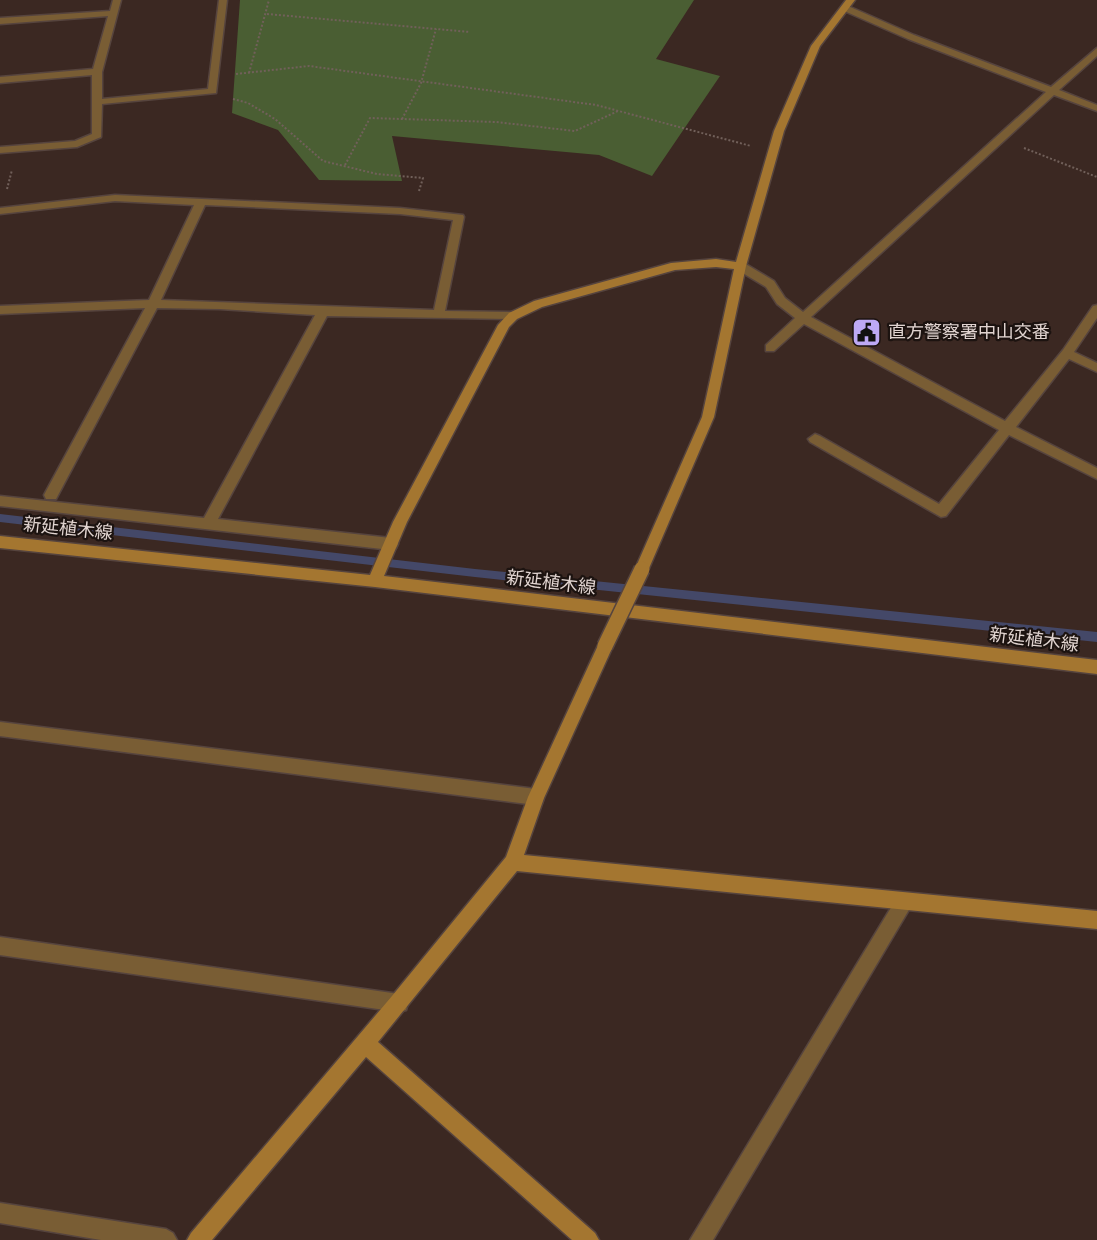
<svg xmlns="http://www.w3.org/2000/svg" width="1097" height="1240" viewBox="0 0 1097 1240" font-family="Spectral,'Noto Sans JP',serif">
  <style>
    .green { fill: #4a5e33 }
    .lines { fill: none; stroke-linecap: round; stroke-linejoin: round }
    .stream { fill: #444868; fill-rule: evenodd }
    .street-casing { stroke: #56443e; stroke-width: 3 }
    .secondary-casing { stroke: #56443e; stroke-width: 3 }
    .path { stroke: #71605a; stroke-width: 2; stroke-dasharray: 2 2; stroke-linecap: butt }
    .street { fill: #795d34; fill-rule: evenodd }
    .secondary { fill: #a47630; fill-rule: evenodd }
    .secondary-bridge-casing { stroke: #56443e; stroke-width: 18; stroke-linecap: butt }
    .secondary-bridge { stroke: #a47630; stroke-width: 15 }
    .labels { text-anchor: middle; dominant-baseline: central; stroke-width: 4.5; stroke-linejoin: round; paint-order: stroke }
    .poi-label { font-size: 18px; fill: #e1d4d0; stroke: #1c1310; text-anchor: start }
    .street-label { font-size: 18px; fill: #e1d4d0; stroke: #1c1310 }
  </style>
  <rect width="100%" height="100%" fill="#3b2822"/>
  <path class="green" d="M240 0H694L656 59 720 76 652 176 599 155 392 136 402 181 319 180 278 130 232 113Z"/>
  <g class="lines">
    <path class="stream" d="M0 514 475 569 1097 632V642L475 577 0 522Z"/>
    <defs>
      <g id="street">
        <path d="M113 0H121L102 72V99L208 89 219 0H227L216 93 102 104 101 137 77 147 0 153V147L75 141 92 134V75L0 83V77L93 69 108 16 0 24V18L110 11Z"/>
        <path d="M842 6H848L914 35 1051 87 1097 48V56L1059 90 1097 105V111L1054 95 811 317 1005 421 1063 350 1093 306 1097 305V318L1074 352 1097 363V372L1069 359 1016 427 1097 468V479L1009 435 946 516 941 517 810 442 808 439 815 434 820 436 939 504 999 430 804 324 774 351H766V345L795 318 777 304 766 287 736 269V263H744L774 281 785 298 803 312 1046 92 908 39 842 10Z"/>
        <path d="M115 195 400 208 463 215 464 217 445 311 513 312 517 313V319L327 316 218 519 391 538 396 540 398 544 396 548 391 550 0 506V496L204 518 315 315 220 309 157 308 56 499H46L44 495 145 308 0 314V306L149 300 194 205 115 201 0 214V208ZM205 205 400 214 453 220 434 310 161 300Z"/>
        <path d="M0 722 536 789 542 791 544 797 542 803 536 805 0 736Z"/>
        <path d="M904 893 910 896 913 902 910 908 713 1240H690L898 896Z"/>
        <path d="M0 937 399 994 406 996 408 1003 406 1010 399 1012 0 955Z"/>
        <path d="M0 1203 166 1229 173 1233 177 1240H101L0 1223Z"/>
      </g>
      <g id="secondary">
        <path d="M846 0H855L820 46 784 131 746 266 714 417 647 573H637L635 569 702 417 734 269 716 267 675 270 542 307 517 319 509 327 407 522 384 576 1097 660V674L375 587 0 548V536L370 575 393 522 498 325 509 313 534 301 671 263 716 259 736 262 774 131 811 46Z"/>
        <path d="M605 639 610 641 613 646 544 798 524 855 1097 911V929L517 871 378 1042 595 1233 599 1240H572L366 1057 212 1240H187L191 1233 392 996 506 857 528 797 600 641Z"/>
      </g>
    </defs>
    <use href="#street" class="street-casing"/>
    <use href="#secondary" class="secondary-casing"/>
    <g class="path">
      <path d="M267 14 470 32"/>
      <path d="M249 73 269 0"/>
      <path d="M236 74 309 66 596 105 751 146"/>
      <path d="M233 99 248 103 275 119 323 161 377 174 423 178 419 191"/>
      <path d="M402 119 421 83 436 29"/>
      <path d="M1024 148 1097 177"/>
      <path d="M345 165 370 118 496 122 575 131 618 111"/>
      <path d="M7 189 12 170"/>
    </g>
    <use href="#street" class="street"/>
    <use href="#secondary" class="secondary"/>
    <defs>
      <path id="secondary-bridge" d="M605 646 642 569"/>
    </defs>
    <use href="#secondary-bridge" class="secondary-bridge-casing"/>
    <use href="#secondary-bridge" class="secondary-bridge"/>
  </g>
  <defs>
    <symbol id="civic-square" viewBox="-11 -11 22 22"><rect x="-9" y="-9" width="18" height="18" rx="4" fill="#bda9f5" stroke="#1c1310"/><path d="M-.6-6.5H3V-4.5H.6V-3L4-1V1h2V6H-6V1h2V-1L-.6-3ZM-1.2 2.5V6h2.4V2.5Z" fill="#111"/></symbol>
  </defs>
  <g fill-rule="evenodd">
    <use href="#civic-square" x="850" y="316" width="33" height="33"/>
  </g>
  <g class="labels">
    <g class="poi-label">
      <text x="888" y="332">直方警察署中山交番</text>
    </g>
    <g class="street-label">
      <text transform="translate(68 529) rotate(6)">新延植木線</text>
      <text transform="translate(551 583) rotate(7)">新延植木線</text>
      <text transform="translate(1034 640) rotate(7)">新延植木線</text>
    </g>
  </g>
</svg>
